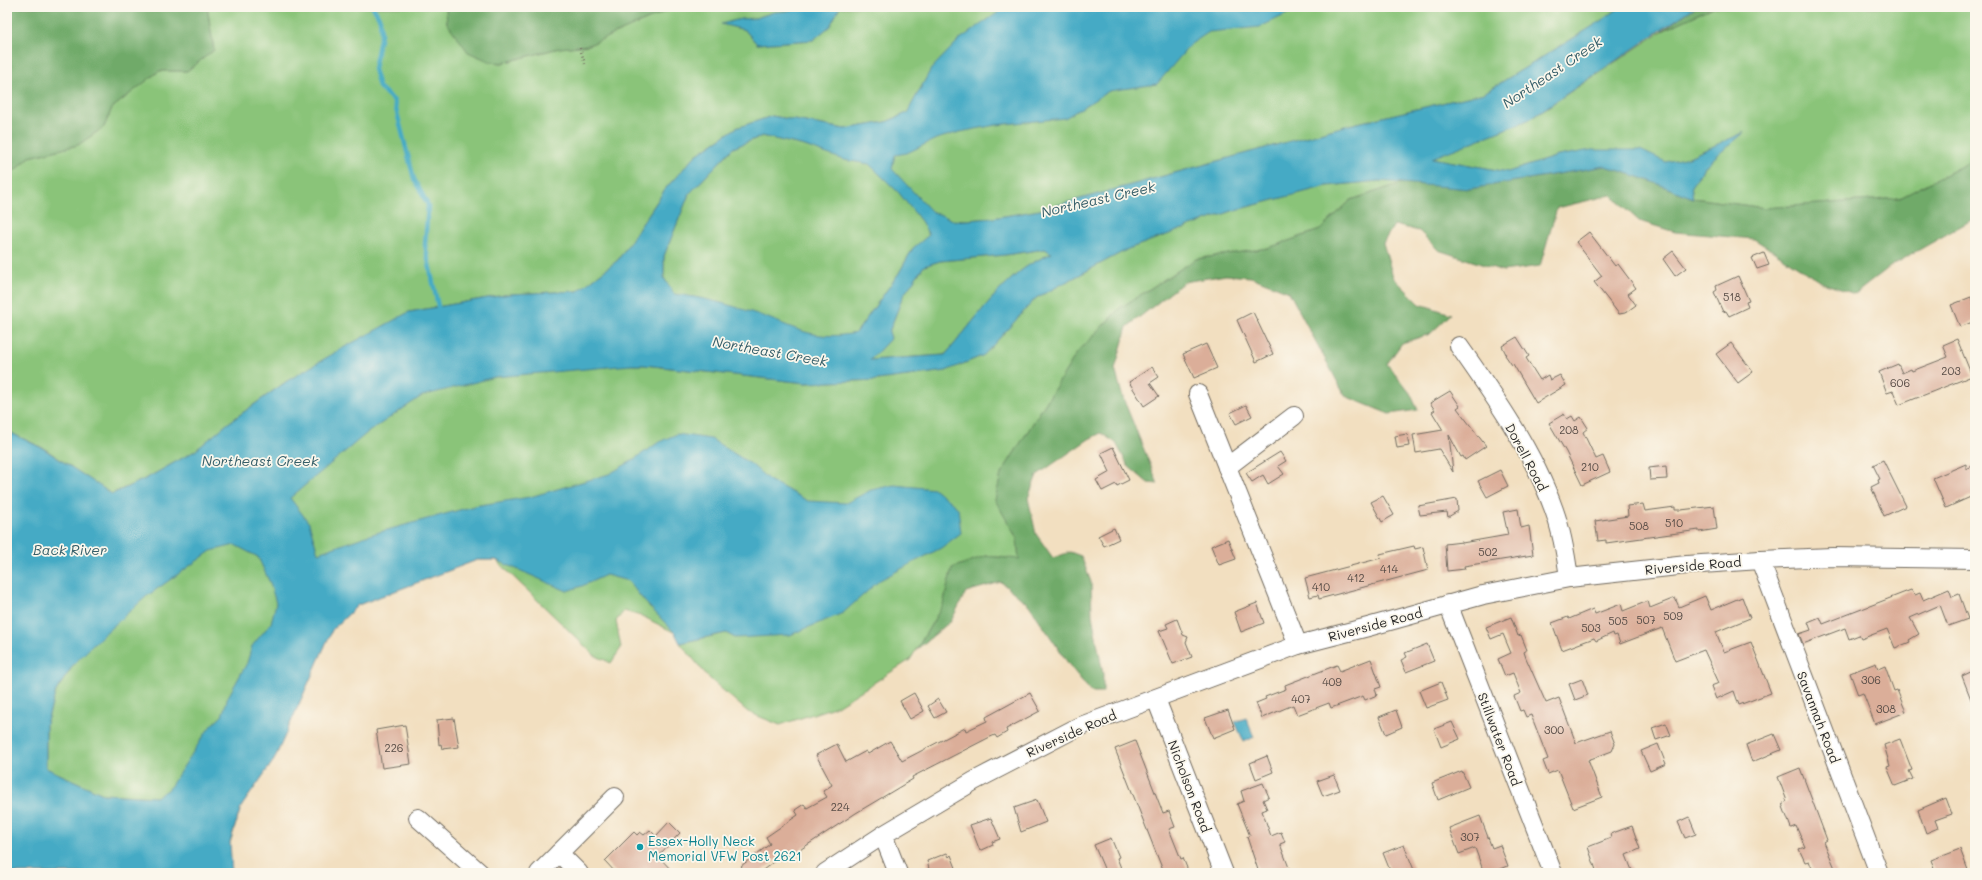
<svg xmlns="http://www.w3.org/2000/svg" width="1982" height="880" viewBox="0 0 1982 880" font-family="Mali,sans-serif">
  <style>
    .green { fill: #8ac479; stroke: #5a7852; fill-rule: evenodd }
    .forest { fill: #6faa69; stroke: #4d6a4a }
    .water { fill: #45aac5; stroke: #386a78; fill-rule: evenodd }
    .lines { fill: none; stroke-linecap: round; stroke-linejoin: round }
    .stream { stroke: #45aac5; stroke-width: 4.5 }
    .building { fill: #dbae99 }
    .minor-casing { stroke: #716a5f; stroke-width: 20 }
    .path { stroke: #716a5f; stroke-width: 2.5; stroke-dasharray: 1 3; stroke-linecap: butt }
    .minor { stroke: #fff; stroke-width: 18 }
    .culture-dot { fill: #0f9aa8; stroke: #fbf7ec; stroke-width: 1.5 }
    .labels { text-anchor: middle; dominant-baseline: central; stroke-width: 3.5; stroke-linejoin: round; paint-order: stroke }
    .number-label { font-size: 11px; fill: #574c46 }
    .street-label { font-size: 13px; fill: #2b2b2b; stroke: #fbf7ec }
    .culture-label { font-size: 13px; fill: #0d838f; stroke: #fbf7ec; text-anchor: start }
    .water-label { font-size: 14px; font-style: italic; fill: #355e69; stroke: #fbf7ec }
  </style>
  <rect width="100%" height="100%" fill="#fbf7ec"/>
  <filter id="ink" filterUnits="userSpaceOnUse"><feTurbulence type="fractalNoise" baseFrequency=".025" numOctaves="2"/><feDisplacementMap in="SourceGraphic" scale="8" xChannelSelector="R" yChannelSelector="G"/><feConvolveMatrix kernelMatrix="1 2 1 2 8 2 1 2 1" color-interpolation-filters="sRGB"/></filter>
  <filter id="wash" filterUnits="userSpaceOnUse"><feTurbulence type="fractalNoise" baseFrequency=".012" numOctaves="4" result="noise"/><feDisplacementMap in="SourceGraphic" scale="16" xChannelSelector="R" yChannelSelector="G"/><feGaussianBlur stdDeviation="0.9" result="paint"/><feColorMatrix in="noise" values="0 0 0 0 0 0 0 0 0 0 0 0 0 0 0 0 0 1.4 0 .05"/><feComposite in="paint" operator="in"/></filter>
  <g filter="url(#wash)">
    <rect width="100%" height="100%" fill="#f2dfc0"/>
    <g class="green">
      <path d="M207 7H446L447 23 491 62 502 63 559 48 589 45 676 7H806L786 11 774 12 756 18 741 19 723 24 745 30 757 44 813 40 830 26 840 7H1621L1593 26 1484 93 1345 126 1040 210 993 218 955 221 913 248 899 273 856 333 837 348 619 300 673 293 664 278V256L689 194 733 148 762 136 805 146 844 159 907 113 886 122 845 129 772 116 736 128 696 155 666 188 618 260 578 291 510 294 409 312 287 381 227 424 195 451 147 478 111 494 45 449 7 431V177L30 157 78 145 104 127 112 108 159 71H187L214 50Z"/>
      <path d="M1713 7H1975V159L1900 198 1765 208 1693 198 1691 186 1708 163 1743 133 1689 157 1666 162 1558 156 1508 172 1431 158 1528 120 1662 31Z"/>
      <path d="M1379 181 1405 182 1351 200 1320 230 1268 248 1196 259 1120 308 1077 353 1001 474 996 500 1017 539 1019 559 985 556 952 568 943 605 910 660 837 706 780 725 748 712 709 678 680 643 726 633 735 638 729 617 693 636 675 633 644 617 624 611 616 621 621 648 611 663 594 655 496 560H477L358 605 332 630 274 760 241 807 221 873H103C106 865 113 856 119 850 128 842 173 830 186 830L187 837 184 853 193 855 202 848 269 742 316 635 334 610 390 551 489 524 495 514 478 516 393 540 329 569 330 599 313 614 276 703 238 772 198 823 156 797 103 794 46 768V724L56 691 74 664 78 649 101 610 134 577 240 490 341 421 398 396 457 367 482 369 495 377 504 375 471 355 528 336 548 334 589 354 631 365H644L806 383 877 380 945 371 984 355 1036 298 1128 249 1232 211 1327 186ZM270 505 293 591 295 613C275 595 267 532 267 506Z"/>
      <path d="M1045 249 1052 253C1040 259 1027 265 1017 274 989 297 969 328 945 355L869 360 891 338 889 332 903 296 924 266 940 261 1005 255Z"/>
    </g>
    <g class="forest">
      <path d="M7 7H207L214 50 187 71H159L112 108 104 127 78 145 30 157 7 177Z"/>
      <path d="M446 7H676L589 45 559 48 502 63 491 62 468 52 447 23Z"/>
      <path d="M1695 7H1713L1662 31Z"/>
      <path d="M1975 159V218L1891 266 1855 294 1823 283 1754 239 1675 232 1639 221 1611 195 1557 208 1540 266 1503 271 1438 250 1419 231 1394 225 1383 243 1393 277 1420 304 1451 314 1430 334 1402 343 1387 364 1410 393 1418 410 1389 414 1345 396 1289 292 1251 277 1226 275 1184 282 1127 327 1115 369 1123 398 1158 484 1148 483 1128 466 1116 443 1101 433 1089 439 1037 475 1028 498 1036 534 1053 558 1070 552 1081 556 1091 582 1092 615 1103 674V692H1091L1070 666 1029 605 1001 582 966 592 951 621 916 650 943 605 952 568 985 556 1019 559 1017 538 995 500 1001 474 1077 353 1120 308 1196 259 1268 248 1320 230 1351 200 1405 182 1469 189 1605 166 1648 180 1693 198 1765 208 1900 198Z"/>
    </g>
    <g class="water">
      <path d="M806 7H840L830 26 813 40 757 44 745 30 721 24 741 19 756 18 774 12 786 11Z"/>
      <path d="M1006 7H1296L1291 12 1260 27 1209 32 1191 44 1157 84 1109 91 1065 118 996 125 960 132 936 139 907 153 895 155 892 169 931 211 955 221 993 218 1040 210 1345 126 1484 93 1593 26 1621 7H1695L1528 120 1432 158 1508 172 1558 156 1591 150H1640L1666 162 1689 157 1745 132 1708 163 1691 186 1693 198 1648 180 1605 166 1469 189 1379 181 1327 186 1232 211 1128 249 1036 298 984 355 946 371 877 380 806 383 644 365H631L495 377 422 396 367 433 290 498 309 523 318 553 369 535 474 506 530 497 609 474 630 462 659 442 677 434 711 439 751 464 769 480 808 501 846 503 871 490 894 485 935 489 958 508 961 533 941 548 880 580 843 613 790 635 735 638 726 633 680 643 675 633 645 602 628 581 606 575 582 586 567 591 496 560H477L358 605 332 630 274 760 241 807 230 842 232 873H7V431L44 449 112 494 147 478 195 451 227 424 287 381 341 349 409 312 510 294 578 291 618 260 666 188 696 155 736 128 772 116 845 129 886 122 907 113 931 69 960 39ZM762 136 805 146 844 160 869 164 899 193 921 221 929 235 913 248 899 273 856 333C810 342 794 326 754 313 728 304 701 297 674 294L664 278V256L689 194 733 148ZM1045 249 1051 253C1040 259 1027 265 1017 274 989 297 969 328 945 355L870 360 891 338 889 332 903 296 924 266 940 261 1005 255ZM235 545 258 557 270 583 276 603 271 623 252 646 247 663 228 697 222 716 209 728 168 790 156 797 103 794 46 768V724L56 691 74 664 102 636 147 596 211 551Z"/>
      <path d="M1246 718 1254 737 1244 742 1235 722Z"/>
    </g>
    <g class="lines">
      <g class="stream">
        <path d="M280 7H311"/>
        <path d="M373 7 380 19 381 34 374 69 379 87 394 101 414 179 428 205 425 245 439 311"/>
      </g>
    </g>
    <g id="blocks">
      <g class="building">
        <path d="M1589 232 1615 266 1618 264 1636 288 1628 294 1636 305 1625 313 1619 314 1594 282 1602 276 1576 242Z"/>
        <path d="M1673 251 1686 268 1675 276 1663 259Z"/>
        <path d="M1764 253 1769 265 1757 269 1752 258Z"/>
        <path d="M1738 276 1749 301 1746 302 1748 307 1729 316 1726 311 1723 312 1714 292 1717 290 1716 286Z"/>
        <path d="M1971 297 1975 309V321L1960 327 1951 305Z"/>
        <path d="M1253 312 1273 354 1256 362 1237 320Z"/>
        <path d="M1517 337 1529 356 1526 358 1540 380 1548 375 1550 380 1560 375 1566 385 1536 403 1513 364 1512 365 1505 355 1506 354 1502 346Z"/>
        <path d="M1957 339 1972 376 1899 405 1893 391 1887 393 1879 372 1898 364 1902 373 1911 369 1912 371 1948 357 1943 345Z"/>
        <path d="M1731 343 1753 372 1738 383 1716 354Z"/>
        <path d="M1206 344 1217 368 1194 378 1183 354Z"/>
        <path d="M1152 367 1159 377 1150 383 1159 396 1144 406 1129 382Z"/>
        <path d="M1450 391 1460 406 1457 408 1486 446 1465 460 1463 456 1461 457 1449 435 1453 472 1439 449 1416 453 1413 435 1443 430 1432 412 1435 410 1430 403Z"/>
        <path d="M1246 405 1252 416 1236 424 1230 413Z"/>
        <path d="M1564 414 1567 419 1572 416 1575 421 1581 417 1588 428 1583 432 1596 459 1603 456 1610 472 1582 485 1566 452 1549 423Z"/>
        <path d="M1407 434 1409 446 1397 448 1395 436Z"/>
        <path d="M1113 447 1129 480 1117 486 1116 484 1102 491 1096 480 1110 472 1101 453Z"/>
        <path d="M1280 452 1286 461 1278 466 1284 474 1268 484 1263 475 1252 482 1246 473Z"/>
        <path d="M1883 460 1906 506 1884 516 1871 487 1879 483 1878 480 1880 479 1873 465Z"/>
        <path d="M1966 464V469L1975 465V495L1946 508 1933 478Z"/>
        <path d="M1666 466 1667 479 1650 480 1649 468Z"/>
        <path d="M1500 470 1508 486 1487 497 1478 481Z"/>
        <path d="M1383 496 1394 515 1382 522 1371 502Z"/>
        <path d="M1457 499 1458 511 1448 517 1447 512 1420 515 1418 506Z"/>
        <path d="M1643 504 1645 511 1675 507V510H1681L1714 506 1717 529 1699 532V530L1606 543V540L1598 541 1595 521 1628 516 1627 506Z"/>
        <path d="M1518 509 1521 528 1529 526 1533 555 1464 566 1465 569 1447 571 1445 544 1462 542V543L1508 535 1503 512Z"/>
        <path d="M1114 528 1119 539 1104 546 1098 536Z"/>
        <path d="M1228 539 1236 559 1219 565 1211 546Z"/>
        <path d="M1414 546 1415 549 1423 547 1428 570 1319 599 1318 595 1310 597 1305 578 1381 558 1380 554Z"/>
        <path d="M1949 589 1952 597 1959 594 1968 619 1948 626 1940 605 1910 618 1919 634 1909 640 1910 642 1895 648 1887 629 1861 639 1859 635 1849 639 1845 628 1803 644 1799 634 1811 630 1808 622 1820 617 1823 624 1911 590 1915 595 1920 593 1923 600Z"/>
        <path d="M1705 596 1711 610 1742 597 1750 618 1716 632 1724 652 1751 642 1771 693 1739 705 1734 691 1716 699 1711 686 1719 683 1704 650 1675 661 1662 628 1620 644 1617 635 1614 636 1613 633 1596 641 1594 638 1562 650 1552 623 1568 617 1569 619 1593 609 1595 614 1621 604 1623 611 1648 601 1650 608 1675 598 1679 607Z"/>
        <path d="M1257 603 1264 623 1241 632 1234 612Z"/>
        <path d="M1511 617 1518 636 1521 635 1527 650 1524 652 1526 658 1546 703 1559 698 1576 743 1610 731 1615 744 1612 751 1588 760 1602 797 1573 808 1558 770 1548 774 1543 761 1548 759 1531 715 1526 717 1523 710 1520 711 1514 696 1521 693 1513 673 1505 676 1498 659 1511 653 1503 634 1491 639 1486 627Z"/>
        <path d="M1177 619 1183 635 1188 637 1186 642 1192 657 1173 664 1159 631 1168 628 1166 624Z"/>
        <path d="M1427 644 1434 661 1406 672 1401 660 1407 657 1405 653Z"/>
        <path d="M1371 659 1381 687 1375 689 1377 695 1365 700 1363 696 1331 708 1329 703 1297 715 1293 705 1262 718 1256 703 1266 699 1265 697 1286 689 1285 685 1337 665 1340 671Z"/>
        <path d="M1876 663 1878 669 1885 666 1894 691 1897 690 1906 712 1875 724 1863 693 1858 695 1850 673Z"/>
        <path d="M1975 670V707H1974L1962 676Z"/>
        <path d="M1582 679 1588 695 1575 700 1569 684Z"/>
        <path d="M1441 682 1448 700 1426 708 1419 691Z"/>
        <path d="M914 693 924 711 910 719 900 701Z"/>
        <path d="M1030 693 1040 711 1006 729 1007 732 997 738 995 735 988 738 912 777 913 779 856 813 789 857 787 855 781 859 780 857 759 873H747L741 866 770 844 766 837 798 815 795 810 804 804 807 808 827 797 823 791 832 785 816 755 837 744 846 762 866 751 868 754 890 741 902 761 965 728 966 731 987 721 986 717Z"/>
        <path d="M938 699 946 712 935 718 928 706Z"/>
        <path d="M1228 710 1235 729 1213 738 1205 718Z"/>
        <path d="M1396 710 1402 727 1386 734 1379 717Z"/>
        <path d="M454 718 459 747 442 749 441 744 439 745 437 720Z"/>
        <path d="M1452 722 1460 739 1441 747 1434 729Z"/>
        <path d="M1666 723 1671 735 1656 740 1652 728Z"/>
        <path d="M405 725 411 764 382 768 376 730Z"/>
        <path d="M1774 734 1781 750 1752 762 1746 745Z"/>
        <path d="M1900 739 1912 770 1909 771 1913 779 1895 786 1887 767 1890 766 1884 745Z"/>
        <path d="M1135 741 1163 813 1169 811 1175 827 1169 829 1181 859 1183 858 1189 873H1164L1115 749Z"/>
        <path d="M1658 744 1666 764 1650 771 1641 751Z"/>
        <path d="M1267 756 1273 772 1256 779 1250 763Z"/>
        <path d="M1800 768 1827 840 1824 842 1837 873H1814L1809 861 1805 862 1799 849 1805 847 1796 826 1791 828 1782 804 1787 801 1778 777Z"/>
        <path d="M1462 771 1469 787 1438 800 1432 783Z"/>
        <path d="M1334 775 1340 790 1323 796 1317 781Z"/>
        <path d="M1263 783 1269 797 1263 800 1267 809 1262 811 1271 836 1281 832 1285 842 1280 844 1291 873H1259L1247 837 1250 836 1237 804 1244 801 1241 791Z"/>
        <path d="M1946 798 1952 814 1935 820 1938 828 1926 833 1918 810Z"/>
        <path d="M1037 800 1046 822 1021 832 1014 808Z"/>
        <path d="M1480 816 1492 848 1500 845 1508 866 1491 873H1484L1475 848 1459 854 1449 828Z"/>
        <path d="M1689 817 1696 834 1685 838 1678 822Z"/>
        <path d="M991 818 1000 839 992 842 993 845 980 851 970 825Z"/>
        <path d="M669 822 680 833 658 856 674 873H616L605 861 634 832 637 835 640 832 644 835 650 830 656 836Z"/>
        <path d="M1632 826 1640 849 1626 855 1633 873H1597L1588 847 1611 838 1610 834Z"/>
        <path d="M1111 838 1119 857 1117 858 1123 873H1106L1094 845Z"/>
        <path d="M1404 845 1414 870 1406 873H1391L1383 853Z"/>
        <path d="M1960 849 1968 870 1959 873H1936L1931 860Z"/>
        <path d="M947 853 949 857 951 855 958 873H930L927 861Z"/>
      </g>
    </g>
  </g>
  <g filter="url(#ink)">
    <use href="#blocks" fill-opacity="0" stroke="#716a5f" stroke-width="1"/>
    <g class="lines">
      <defs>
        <g id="minor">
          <path d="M1459 346C1495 397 1533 451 1554 510 1562 532 1566 555 1569 578"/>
          <path d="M1198 394 1298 645"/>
          <path d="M1227 467 1294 416"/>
          <path d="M1760 560 1879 873"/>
          <path d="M1448 604 1553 873"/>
          <path d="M1156 699 1224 873"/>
          <path d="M418 818 480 873"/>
          <path d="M883 835 898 873"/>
          <path d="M559 853 579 873"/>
          <path d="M539 873 615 797"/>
          <path d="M825 873 883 835 974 781 1078 727 1298 645 1368 627 1483 595 1569 578 1687 565 1760 560 1832 557 1975 559"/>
        </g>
      </defs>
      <use href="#minor" class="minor-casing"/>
      <path class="path" d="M580 48 585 64"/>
      <use href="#minor" class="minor"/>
    </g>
  </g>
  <circle class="culture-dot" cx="640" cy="847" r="4"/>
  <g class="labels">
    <g class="number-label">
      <text x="1732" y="296">518</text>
      <text x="1951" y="370">203</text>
      <text x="1900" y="382">606</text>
      <text x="1569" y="429">208</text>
      <text x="1590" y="466">210</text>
      <text x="1674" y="522">510</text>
      <text x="1639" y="525">508</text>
      <text x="1488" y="551">502</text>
      <text x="1389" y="568">414</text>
      <text x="1356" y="577">412</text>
      <text x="1321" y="586">410</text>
      <text x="1673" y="615">509</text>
      <text x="1646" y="619">507</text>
      <text x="1618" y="620">505</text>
      <text x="1591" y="627">503</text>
      <text x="1871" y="679">306</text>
      <text x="1332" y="681">409</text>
      <text x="1301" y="698">407</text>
      <text x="1886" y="708">308</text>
      <text x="1554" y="729">300</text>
      <text x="394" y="747">226</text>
      <text x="840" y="806">224</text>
      <text x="1470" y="836">307</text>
    </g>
    <g class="street-label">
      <text transform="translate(1527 457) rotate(62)">Dorell Road</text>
      <text transform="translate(1693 565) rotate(-5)">Riverside Road</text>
      <text transform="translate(1375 624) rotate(-15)">Riverside Road</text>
      <text transform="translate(1819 717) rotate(69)">Savannah Road</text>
      <text transform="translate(1071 733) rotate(-24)">Riverside Road</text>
      <text transform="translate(1500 739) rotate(69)">Stillwater Road</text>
      <text transform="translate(1190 786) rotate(69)">Nicholson Road</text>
    </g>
    <g class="culture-label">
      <text x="648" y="840">Essex-Holly Neck<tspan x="648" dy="15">Memorial VFW Post 2621</tspan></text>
    </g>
    <g class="water-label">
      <text transform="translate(1552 72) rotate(-34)">Northeast Creek</text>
      <text transform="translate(1098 199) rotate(-13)">Northeast Creek</text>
      <text transform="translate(770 351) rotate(10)">Northeast Creek</text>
      <text x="260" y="460">Northeast Creek</text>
      <text x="70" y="549">Back River</text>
    </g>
  </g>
  <rect width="1982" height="880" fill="none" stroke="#fbf7ec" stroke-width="24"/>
</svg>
